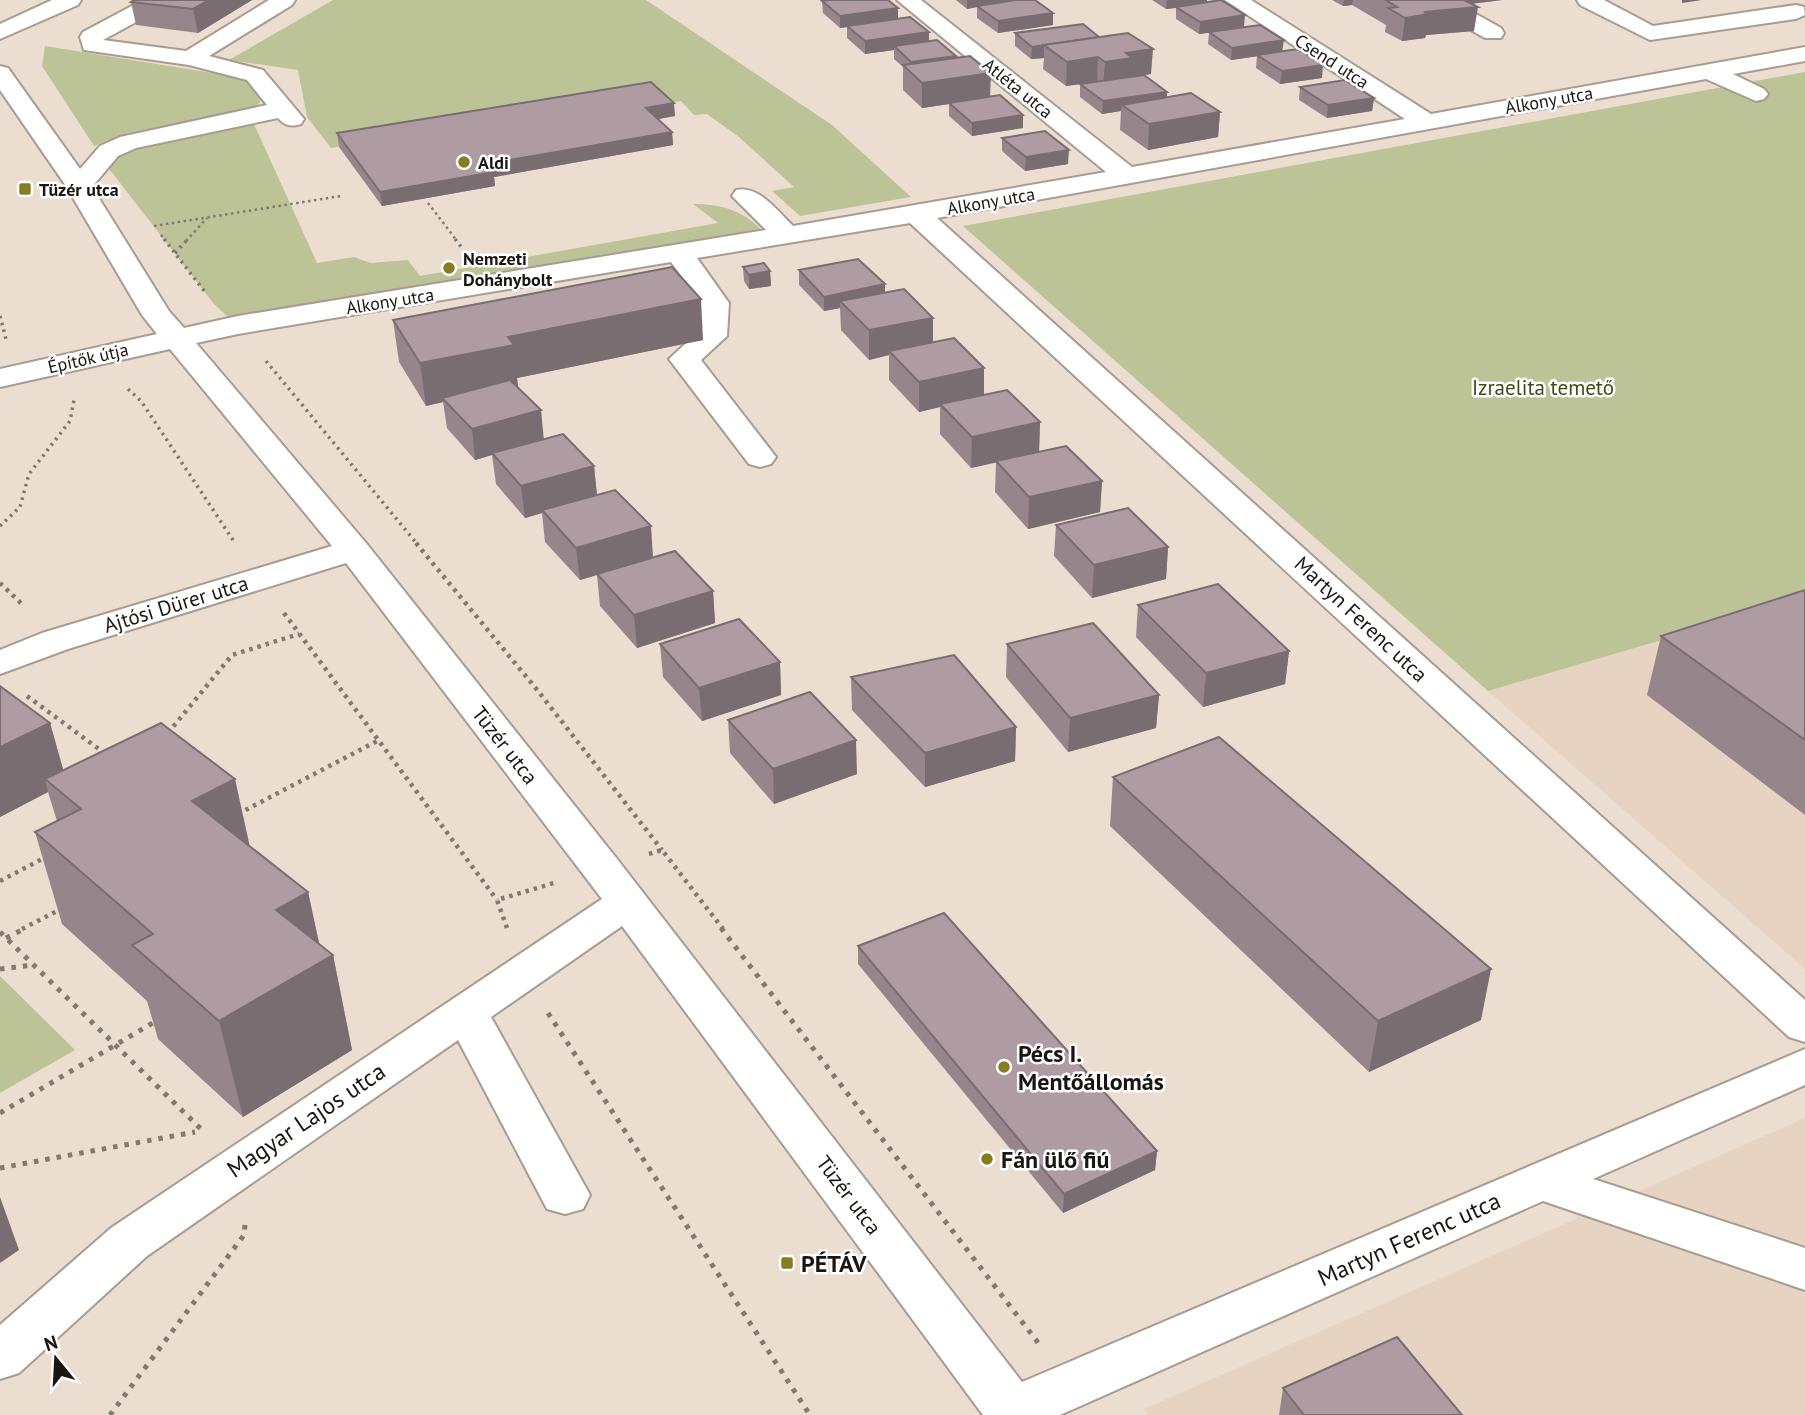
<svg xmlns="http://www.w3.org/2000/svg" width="1805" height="1415" viewBox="0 0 1805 1415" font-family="'PT Sans',sans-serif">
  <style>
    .built { fill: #e6d3c1 }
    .green { fill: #bcc397 }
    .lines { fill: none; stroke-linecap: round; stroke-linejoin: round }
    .minor-casing { stroke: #a89c90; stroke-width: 4 }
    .major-casing { stroke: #a89c90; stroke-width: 4 }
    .path-far3 { stroke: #827970; stroke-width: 2.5; stroke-dasharray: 2.5 3.5; stroke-linecap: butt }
    .path-far2 { stroke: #827970; stroke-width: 3.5; stroke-dasharray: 2.5 4.5; stroke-linecap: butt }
    .path-far1 { stroke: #827970; stroke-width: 4.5; stroke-dasharray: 3.5 5; stroke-linecap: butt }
    .path { stroke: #827970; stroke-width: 5; stroke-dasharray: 4.5 7; stroke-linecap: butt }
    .minor { fill: #fff; fill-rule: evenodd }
    .major { fill: #fff; fill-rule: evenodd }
    .wall { fill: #96868b }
    .shaded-wall { fill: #7a6d71 }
    .building { fill: #ae9ca2; stroke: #7a6d71; stroke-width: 2 }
    .poi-dot { fill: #867d23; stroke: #fff; stroke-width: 2.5 }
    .labels { text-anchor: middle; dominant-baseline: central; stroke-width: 5; stroke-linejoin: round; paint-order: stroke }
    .far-street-label { font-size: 18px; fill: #1a1511; stroke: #fff }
    .far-poi-label { font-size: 18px; font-weight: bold; fill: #1a1511; stroke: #fff; text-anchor: start }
    .park-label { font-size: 21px; fill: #434816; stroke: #fff }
    .street-label { font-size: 21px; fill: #1a1511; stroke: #fff }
    .near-poi-label { font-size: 24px; font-weight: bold; fill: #1a1511; stroke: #fff; text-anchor: start }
    .near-street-label { font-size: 24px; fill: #1a1511; stroke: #fff }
  </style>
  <rect width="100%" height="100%" fill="#ebded1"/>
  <g class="built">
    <path d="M1805 598V969L1488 691Z"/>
    <path d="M1805 1118V1415H1149L1144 1409Z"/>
  </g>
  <g class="green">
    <path d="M333 0H646L832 125 911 197 800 216 772 191 794 187 739 137 707 114 694 115 681 101 663 104 652 94 331 148 307 117 298 70 229 60Z"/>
    <path d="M45 46 231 76 245 79 261 100 256 108 245 113 128 133 94 146 42 66Z"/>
    <path d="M1805 72V598L1488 691 963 226Z"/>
    <path d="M250 121 254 124 317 263 354 257 371 263 408 260 420 276 718 223 693 204C720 204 742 210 762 230L486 279 228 317 214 304 103 161 109 151Z"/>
    <path d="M0 976 75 1050 0 1093Z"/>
  </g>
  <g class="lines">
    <defs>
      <g id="minor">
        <path d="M143 0H170L167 5 103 40 186 51 269 0H295L292 5 209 56 263 70 304 119 301 124C291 127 285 126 278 118L136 148 118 156 92 187 169 311 184 328 238 316 766 230 732 196 736 190C759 185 777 211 793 226L1106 172 897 0H921L1132 167 1405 119 1225 0H1251L1431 114 1805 47V61L1733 74 1764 89 1768 94 1764 99 1756 101 1706 79 937 218 1805 1000V1042L1789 1037 910 223 697 258 729 303 727 336 701 360 776 457 771 464 760 467 749 464 669 359 697 333 701 303 671 262 238 334 196 343 366 543 617 859 1022 1382 1805 1049V1085L1593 1179 1805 1248V1290L1543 1201 1060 1415H983L622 926 491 1017 590 1195 583 1209 565 1214 547 1209 458 1040 147 1256 19 1373 0 1379V1325L111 1228 602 899 346 563 68 649 0 674V650L42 633 332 546 170 349 0 387V369L157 334 142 315 66 186 0 90V66L8 68 80 169 100 146 120 137 267 105 247 80 189 65 84 50 80 37 83 32Z"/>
        <path d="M1424 0H1451L1501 28 1504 33 1501 38H1485L1427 5Z"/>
        <path d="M1577 0H1604L1653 26 1796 5 1804 7 1805 15 1796 19 1650 40 1580 5Z"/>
      </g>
      <path id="major" d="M52 0H81L78 5 0 39V24Z"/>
    </defs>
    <use href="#minor" class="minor-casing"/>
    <use href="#major" class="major-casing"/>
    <g class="path-far3">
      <path d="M428 203 457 241"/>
      <path d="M154 226 341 196"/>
      <path d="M161 235 166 241"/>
      <path d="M186 241 207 218"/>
    </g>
    <g class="path-far2">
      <path d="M164 239 205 292"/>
      <path d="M455 239 462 248"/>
      <path d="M175 253 188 239"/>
      <path d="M0 316 6 339"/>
      <path d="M266 361 418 545"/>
      <path d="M128 389 141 401 235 543"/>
      <path d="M0 526 20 507 29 474 70 421 74 400"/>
    </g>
    <g class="path-far1">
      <path d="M416 543 538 691 662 850"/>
      <path d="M0 583 24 606"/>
      <path d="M284 613 497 900"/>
      <path d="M27 696 107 755"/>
      <path d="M168 733 232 655 299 634"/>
      <path d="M238 814 379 740"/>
      <path d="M649 854 662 850 723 929"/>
      <path d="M0 881 46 857"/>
      <path d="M507 928 497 900 554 883"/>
      <path d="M22 929 61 909"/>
    </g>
    <g class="path">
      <path d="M721 928 1039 1344"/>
      <path d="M0 932 202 1130"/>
      <path d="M6 938 26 928"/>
      <path d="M0 969 34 965"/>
      <path d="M548 1013 810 1415"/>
      <path d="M0 1113 156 1021"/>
      <path d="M0 1168 195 1132"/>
      <path d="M110 1415 244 1235 245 1224"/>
    </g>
    <use href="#minor" class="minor"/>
    <use href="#major" class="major"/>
  </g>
  <g class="wall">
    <path d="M134 0H252L198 33 136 25 131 2Z"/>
    <path d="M821 0H888L898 8V19L929 41 956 56V58L990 97 1023 128 972 136 949 116V104L922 108 903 90V67L894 59V50L865 54 847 38V27L840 28 823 13 822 1Z"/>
    <path d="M956 0H1012L1053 25 998 33 977 18V7L967 9Z"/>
    <path d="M1152 0H1207V2L1322 78 1280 84 1256 68 1257 56 1231 60 1208 44 1209 33 1199 34 1176 19V8L1166 9Z"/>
    <path d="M1332 0H1502L1471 4 1474 31 1426 35 1425 38 1402 41 1385 32 1386 25 1352 5 1343 6Z"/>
    <path d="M1015 33 1099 37 1151 74 1144 75 1167 92V97L1220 112 1218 137 1148 150 1120 130 1121 111 1102 114 1080 97V84L1066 86 1043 69 1044 58 1031 59 1015 46Z"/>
    <path d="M1300 87 1374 98 1372 111 1327 118 1299 100Z"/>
    <path d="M675 116 658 119 672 132 673 145 494 177 495 186 382 206 339 147 337 133Z"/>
    <path d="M1002 138 1068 164 1025 171 1002 151Z"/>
    <path d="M743 267 770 271 771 286 749 289 744 281Z"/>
    <path d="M799 270 885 293 933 342 984 368V395L1040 422 1039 452 1102 481 1100 512 1028 529 995 492 996 462 971 468 940 434V407L919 412 889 380V355L869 360 841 330 840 308 824 311 799 285Z"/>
    <path d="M393 320 703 340 517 378 518 387H517L544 439 594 466 597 495 653 557 713 591 715 623 637 648 600 606 597 575 580 580 545 542 542 513 525 518 496 484 492 455 475 460 447 428 443 402 426 406 399 362Z"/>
    <path d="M1056 525 1168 547 1166 579 1092 598 1054 556Z"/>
    <path d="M1805 590V815L1647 695 1661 636Z"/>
    <path d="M1138 605 1289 651 1285 684 1203 707 1136 637Z"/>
    <path d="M660 644 780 662 781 695 702 721 663 677Z"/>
    <path d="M1007 644 1159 695 1156 728 1068 752 1006 677Z"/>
    <path d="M851 677 1016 727 1015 761 925 787 852 710Z"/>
    <path d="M0 686 50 723 63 770 250 846 308 892 319 945 333 955 352 1050 243 1117 158 1039 147 1001 62 924 35 832 57 821 48 792 0 817Z"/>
    <path d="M728 720 857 774 774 804 730 753Z"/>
    <path d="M1113 777 1481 1020 1369 1072 1110 826Z"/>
    <path d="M858 946 1157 1151 1155 1170 1063 1213 858 964Z"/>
    <path d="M1283 1388 1462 1415H1279Z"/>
  </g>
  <g class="shaded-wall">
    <path d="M209 0H252L198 33 193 9Z"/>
    <path d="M967 0H1012V3L977 6V7L967 9Z"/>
    <path d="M1167 0H1207V4L1166 9Z"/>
    <path d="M1344 0H1353L1352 5 1343 6Z"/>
    <path d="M1462 0H1502L1461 5Z"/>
    <path d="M1682 0H1702L1682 3Z"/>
    <path d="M1478 7 1474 31 1426 35 1425 38 1402 41 1405 18 1424 12Z"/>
    <path d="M898 8V20L840 28V16Z"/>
    <path d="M1053 13V25L998 33V21Z"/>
    <path d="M1245 15 1244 27 1199 34 1200 22Z"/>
    <path d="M929 32V45L894 46V50L865 54V41Z"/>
    <path d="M1284 40 1282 53 1231 60 1232 48Z"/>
    <path d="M1044 45V58L1031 59 1032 47Z"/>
    <path d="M1153 49 1151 74 1131 77 1103 86 1105 62 1126 53Z"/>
    <path d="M956 56V68L911 73V62Z"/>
    <path d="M1098 57 1097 82 1066 86 1067 62Z"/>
    <path d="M1323 65 1322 78 1280 84 1282 71Z"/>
    <path d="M991 73 990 98 922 108V83Z"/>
    <path d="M1167 92 1166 104 1122 105 1121 111 1102 114 1103 101Z"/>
    <path d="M1374 98 1372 111 1327 118 1328 105Z"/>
    <path d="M674 103 675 116 647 121 646 108Z"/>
    <path d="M1220 112 1218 137 1148 150 1149 124Z"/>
    <path d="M1023 115V128L972 136V123Z"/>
    <path d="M672 132 673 145 494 177 495 186 382 206 380 192 487 164Z"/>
    <path d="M1069 150 1068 164 1025 171 1026 157Z"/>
    <path d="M770 271 771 286 749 289V275Z"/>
    <path d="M885 284V299L840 301V308L824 311V297Z"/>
    <path d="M701 299 703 340 517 378 518 387 446 402 442 398 443 402 426 406 420 363 508 337Z"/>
    <path d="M933 318V346L889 351V355L869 360V330Z"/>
    <path d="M984 368V398L940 404V407L919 412V382Z"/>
    <path d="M541 410 544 441 492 453V455L475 460 472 429Z"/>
    <path d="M1040 422 1039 453 971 468 972 437Z"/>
    <path d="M594 466 597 497 542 510V513L525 518 521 486Z"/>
    <path d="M1102 481 1100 512 1028 529 1029 497Z"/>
    <path d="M651 526 653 558 580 580 576 548Z"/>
    <path d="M1168 547 1166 579 1092 598 1094 565Z"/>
    <path d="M713 591 715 623 637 648 634 615Z"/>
    <path d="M1289 651 1285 684 1203 707 1206 673Z"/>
    <path d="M780 662 781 695 702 721 699 688Z"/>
    <path d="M1159 695 1156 728 1068 752 1070 718Z"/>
    <path d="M50 723 67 783 45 779 48 792 0 817V747Z"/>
    <path d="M1016 727 1015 761 925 787V753Z"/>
    <path d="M856 740 857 774 774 804 773 769Z"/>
    <path d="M235 779 255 870 192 801Z"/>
    <path d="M308 892 323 961 333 955 352 1050 243 1117 219 1021 276 910Z"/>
    <path d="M1491 969 1481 1020 1369 1072 1378 1021Z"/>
    <path d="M1157 1151 1155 1170 1063 1213 1064 1194Z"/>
    <path d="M0 1197 19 1250 0 1263Z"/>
  </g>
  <g class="building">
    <path d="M134 0H209L193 9 131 2Z"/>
    <path d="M829 0H888L898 8 840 16 822 1Z"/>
    <path d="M1016 0H1035L1053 13 998 21 977 6Z"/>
    <path d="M1221 0 1245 15 1200 22 1176 7Z"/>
    <path d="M1386 0H1464L1478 7 1424 12 1429 14 1405 18 1388 8 1397 7Z"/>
    <path d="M910 17 929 32 865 41 847 26Z"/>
    <path d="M1083 24 1099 37 1032 47 1015 33Z"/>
    <path d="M1260 25 1284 40 1232 48 1209 32Z"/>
    <path d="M1128 33 1153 49 1126 53 1132 58 1105 62 1098 57 1067 62 1044 45Z"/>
    <path d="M937 40 956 56 911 62 894 46Z"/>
    <path d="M1298 49 1323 65 1282 71 1257 55Z"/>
    <path d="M970 56 991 73 922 83 903 65Z"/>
    <path d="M1144 75 1167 92 1103 101 1080 84Z"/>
    <path d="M1345 80 1374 98 1328 105 1300 87Z"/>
    <path d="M651 82 674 103 646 108 672 132 487 164 494 172 380 192 337 133Z"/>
    <path d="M1191 93 1220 112 1149 124 1122 105Z"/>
    <path d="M1000 95 1023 115 972 123 949 103Z"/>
    <path d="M1045 131 1069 150 1026 157 1002 138Z"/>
    <path d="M858 259 885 284 824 297 799 270Z"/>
    <path d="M764 263 770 271 749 275 743 267Z"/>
    <path d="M672 267 701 299 508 337 514 345 420 363 393 320Z"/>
    <path d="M904 289 933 318 869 330 840 301Z"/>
    <path d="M954 338 984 368 919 382 889 351Z"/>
    <path d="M510 380 541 410 472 429 442 398Z"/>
    <path d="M1007 390 1040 422 972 437 940 404Z"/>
    <path d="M563 434 594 466 521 486 492 453Z"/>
    <path d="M1066 446 1102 481 1029 497 996 461Z"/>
    <path d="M615 490 651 526 576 548 542 510Z"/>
    <path d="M1128 508 1168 547 1094 565 1056 525Z"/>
    <path d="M675 551 713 591 634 615 597 574Z"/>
    <path d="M1218 584 1289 651 1206 673 1138 605Z"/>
    <path d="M1805 590V740L1661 636Z"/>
    <path d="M739 619 780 662 699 688 660 644Z"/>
    <path d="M1093 623 1159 695 1070 718 1007 644Z"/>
    <path d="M954 655 1016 727 925 753 851 677Z"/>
    <path d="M0 686 50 723 0 747Z"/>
    <path d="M810 692 856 740 773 769 728 720Z"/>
    <path d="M161 723 235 779 192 801 308 892 276 910 333 955 219 1021 132 945 153 934 35 832 81 809 45 779Z"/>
    <path d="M1219 737 1491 969 1378 1021 1113 777Z"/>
    <path d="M944 913 1157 1151 1064 1194 858 946Z"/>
    <path d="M1397 1337 1462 1415H1304L1283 1388Z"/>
  </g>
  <g class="poi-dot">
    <circle cx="464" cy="162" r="7"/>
    <rect x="18" y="182" width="14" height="14" rx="3.5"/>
    <circle cx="449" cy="268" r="7"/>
    <circle cx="1004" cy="1067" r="7"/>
    <circle cx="987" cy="1159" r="7"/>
    <rect x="780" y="1256" width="14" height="14" rx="3.5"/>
  </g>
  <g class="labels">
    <g class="far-street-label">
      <text transform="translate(1332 61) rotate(33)">Csend utca</text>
      <text transform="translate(1018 88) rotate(39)">Atléta utca</text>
      <text transform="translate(1549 100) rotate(-10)">Alkony utca</text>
      <text transform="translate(991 201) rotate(-10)">Alkony utca</text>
      <text transform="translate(390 301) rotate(-9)">Alkony utca</text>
      <text transform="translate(88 358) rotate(-13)">Építők útja</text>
    </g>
    <g class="far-poi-label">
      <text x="478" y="162">Aldi</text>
      <text x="39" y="189">Tüzér utca</text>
      <text x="463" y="258">Nemzeti<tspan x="463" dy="21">Dohánybolt</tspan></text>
    </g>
    <g class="park-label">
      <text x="1543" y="387">Izraelita temető</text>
    </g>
    <g class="street-label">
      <text transform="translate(176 604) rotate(-17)">Ajtósi Dürer utca</text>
      <text transform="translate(1361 619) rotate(43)">Martyn Ferenc utca</text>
      <text transform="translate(505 745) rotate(52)">Tüzér utca</text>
      <text transform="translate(849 1195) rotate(53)">Tüzér utca</text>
    </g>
    <g class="near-poi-label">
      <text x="1018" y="1053">Pécs I.<tspan x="1018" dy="28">Mentőállomás</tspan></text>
      <text x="1001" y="1159">Fán ülő fiú</text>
      <text x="801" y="1263">PÉTÁV</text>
    </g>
    <g class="near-street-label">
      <text transform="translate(306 1120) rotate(-34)">Magyar Lajos utca</text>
      <text transform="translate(1409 1239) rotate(-24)">Martyn Ferenc utca</text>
    </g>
  </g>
  <g transform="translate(56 1359) rotate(342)" stroke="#ffffff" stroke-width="5" paint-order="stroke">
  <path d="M0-5L12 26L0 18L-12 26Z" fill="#1a1511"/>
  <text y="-10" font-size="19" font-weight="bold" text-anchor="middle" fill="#1a1511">N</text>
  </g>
</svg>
